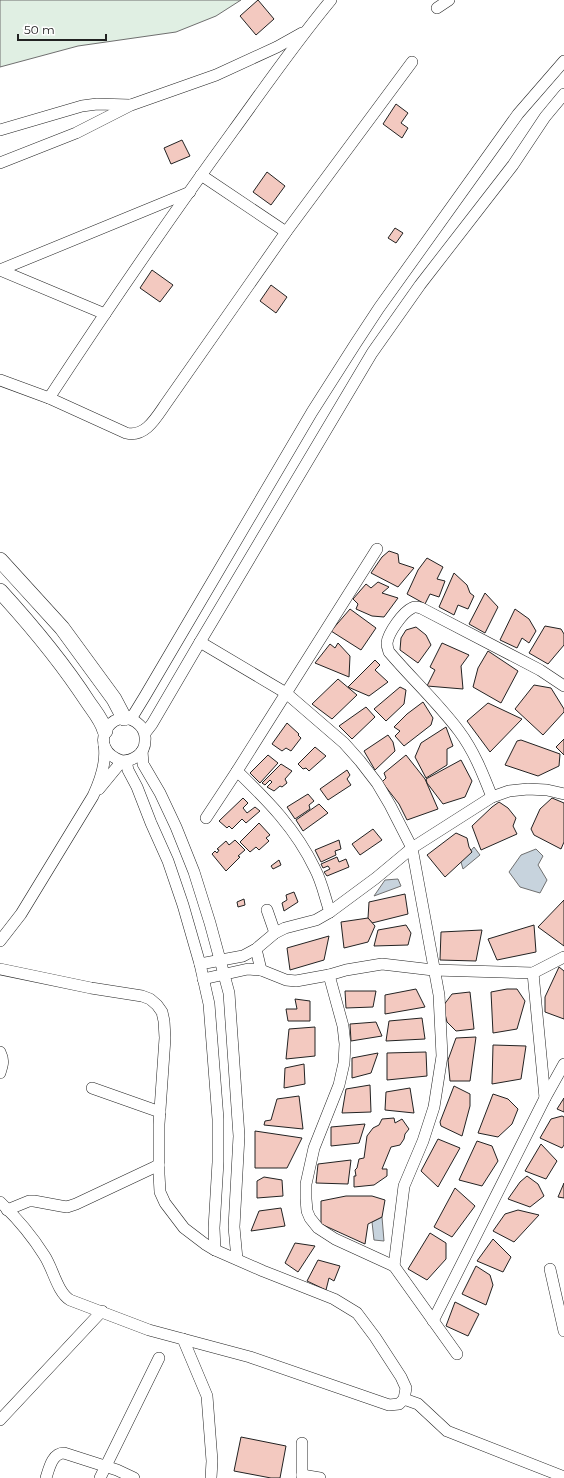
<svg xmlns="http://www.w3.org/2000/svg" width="564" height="1478" viewBox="0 0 564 1478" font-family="Montserrat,sans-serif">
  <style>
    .green { fill: #e0efe3; stroke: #6f6f6f }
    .water { fill: #c7d3dd; stroke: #6f6f6f }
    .building { fill: #f3c9c0; stroke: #222 }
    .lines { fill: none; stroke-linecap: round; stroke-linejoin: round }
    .street-casing { stroke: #222; stroke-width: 12 }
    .secondary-casing { stroke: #222; stroke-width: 16 }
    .street { stroke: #fff; stroke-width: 11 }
    .secondary { stroke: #fff; stroke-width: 15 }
  </style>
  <rect width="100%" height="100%" fill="#fff"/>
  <path class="green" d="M0 0H241L216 16 176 32 78 46 0 67Z"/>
  <g class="water">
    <path d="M474 847 480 855 463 869 461 862Z"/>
    <path d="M536 849 543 856 538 865 547 880 540 893 520 887 509 872 521 855Z"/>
    <path d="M398 879 401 886 374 896 385 880Z"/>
    <path d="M382 1217 384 1241 374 1240 372 1222Z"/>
  </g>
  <g class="building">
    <path d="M258 0 274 19 256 35 240 16Z"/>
    <path d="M396 104 408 113 401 123 408 128 402 138 383 124Z"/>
    <path d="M182 140 190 156 171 164 164 148Z"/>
    <path d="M267 172 285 186 271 205 253 192Z"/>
    <path d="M395 228 403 233 396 243 388 238Z"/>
    <path d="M152 270 173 285 160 302 140 288Z"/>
    <path d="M271 285 287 297 276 313 260 301Z"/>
    <path d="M389 551 398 554 399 563 414 568 398 587 371 573 382 557Z"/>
    <path d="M427 558 443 567 437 579 445 581 439 597 430 594 425 604 407 594 418 570Z"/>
    <path d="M454 573 467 585 470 593 474 596 468 609 458 605 454 615 439 607Z"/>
    <path d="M378 582 389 587 382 593 398 598 384 617 372 616 356 609 358 604 353 599 366 584 371 588Z"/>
    <path d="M485 593 498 607 485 633 469 624Z"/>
    <path d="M350 609 376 628 361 650 331 631Z"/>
    <path d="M515 609 529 619 536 631 529 643 522 638 517 648 500 640Z"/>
    <path d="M545 626 561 629 564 634V645L548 664 529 653Z"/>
    <path d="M416 627 426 635 431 645 418 663 400 650 401 638 406 630Z"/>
    <path d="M338 643 350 656 349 677 315 663 330 644 335 648Z"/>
    <path d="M442 643 469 655 461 666 463 689 427 686 435 670 430 667Z"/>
    <path d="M488 651 518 671 501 703 473 687 478 668Z"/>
    <path d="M375 660 380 665 375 670 388 682 369 696 348 687Z"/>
    <path d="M338 679 357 695 332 719 312 704Z"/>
    <path d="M534 685 551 688 564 709V712L543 735 515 709Z"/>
    <path d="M400 687 406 690 404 704 386 721 374 709Z"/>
    <path d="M423 702 433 718 431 725 404 746 395 736 400 731 394 727 407 714Z"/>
    <path d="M488 703 522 719 490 752 467 721Z"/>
    <path d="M366 707 375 717 352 739 339 726Z"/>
    <path d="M287 723 299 734 298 735 301 738 291 751 286 748 282 751 272 744Z"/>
    <path d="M446 727 453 746 447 749V765L426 778 415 757 421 743Z"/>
    <path d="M388 735 393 742 395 751 375 770 364 751Z"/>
    <path d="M564 739V755L556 747Z"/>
    <path d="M521 740 560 754 559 766 538 776 505 765 517 741Z"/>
    <path d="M315 747 326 756 309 771 306 768 303 769 298 764Z"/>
    <path d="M268 755 278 763 260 783 250 773Z"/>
    <path d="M406 755 425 779 438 809 407 820 399 804 382 782 386 778 384 773Z"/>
    <path d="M461 760 472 781 465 797 443 804 427 783 426 779Z"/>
    <path d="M281 764 292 771 285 779 287 783 282 787 280 786 274 791 267 787 272 782 270 780 265 785 262 783Z"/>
    <path d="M347 770 350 775 347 779 351 785 328 800 320 789Z"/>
    <path d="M308 794 314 801 309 805 310 809 295 819 287 807Z"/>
    <path d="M243 798 248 803 243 808 247 813 255 807 260 811 246 823 242 819 232 829 229 826 227 828 219 821Z"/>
    <path d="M552 798 564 803V842L561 849 534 835 531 829 540 809Z"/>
    <path d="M499 802 508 808 516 818 513 826 517 834 481 850 472 826 492 807Z"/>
    <path d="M319 804 328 813 303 831 296 820Z"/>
    <path d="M259 823 270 835 266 838 269 841 259 850 256 847 250 852 240 842Z"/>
    <path d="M373 829 382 840 360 855 352 844Z"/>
    <path d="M456 833 467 838 469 847 472 852 445 877 427 855Z"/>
    <path d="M235 840 245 850 238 856 240 857 226 871 212 854 215 851 217 853 219 850 217 849 226 841 229 845Z"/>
    <path d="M339 840 341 849 335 851 336 855 321 862 315 850Z"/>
    <path d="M337 857 339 862 346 859 349 867 327 876 324 872 330 869 328 866 323 868 321 864Z"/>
    <path d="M279 860 281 865 273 869 271 866Z"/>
    <path d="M294 892 298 902 284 911 282 903 287 900 286 895Z"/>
    <path d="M405 894 408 914 372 923 368 918 369 902Z"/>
    <path d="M244 899 245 905 238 907 237 902Z"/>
    <path d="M564 900V946L538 927Z"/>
    <path d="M368 918 375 926 368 942 344 948 341 922Z"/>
    <path d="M406 925 411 933 408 945 374 946 378 930Z"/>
    <path d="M534 925 536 952 497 960 488 939Z"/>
    <path d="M482 930 476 961 440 960 441 932Z"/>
    <path d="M329 936 324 960 290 970 287 948Z"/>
    <path d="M559 967 564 971V1019L545 1012V997Z"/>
    <path d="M416 989 425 1007 385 1014V995Z"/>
    <path d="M507 989H517L525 1001 517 1029 493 1033 491 992Z"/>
    <path d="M345 991H376L373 1007 346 1008Z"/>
    <path d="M470 992 474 1029 456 1031 447 1022 443 1006 452 994Z"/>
    <path d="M295 999 310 1001V1021H288L286 1009H297Z"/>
    <path d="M422 1018 425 1039 386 1041 389 1021Z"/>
    <path d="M376 1022 382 1036 351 1041 350 1024Z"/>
    <path d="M315 1027V1056L286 1059 289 1029Z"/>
    <path d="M476 1037 470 1081H450L448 1060 456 1038Z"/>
    <path d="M493 1045 526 1046 521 1079 492 1084Z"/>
    <path d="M426 1052 427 1076 387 1080V1053Z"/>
    <path d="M378 1053 371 1073 352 1078V1058Z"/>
    <path d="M304 1064 305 1084 284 1088 285 1068Z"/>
    <path d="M370 1085 371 1112 342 1113 346 1089Z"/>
    <path d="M454 1086 470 1094V1106L462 1136 441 1126 440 1122Z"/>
    <path d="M410 1088 414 1113 385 1110 386 1092Z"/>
    <path d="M493 1094 508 1099 518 1109 512 1124 498 1137 478 1133Z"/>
    <path d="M299 1096 303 1129 264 1125 265 1121 271 1120 277 1099Z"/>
    <path d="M564 1098V1112L557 1109Z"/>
    <path d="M562 1116 564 1117V1145L562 1148 540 1138 551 1119Z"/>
    <path d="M394 1118 395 1123 402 1119 409 1129 405 1134 404 1139 400 1145 391 1147 382 1169H387V1176L374 1185 354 1187V1176H356L355 1170 357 1168 359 1159 364 1158 367 1136 373 1128 379 1125 382 1119Z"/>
    <path d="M365 1124 359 1143 331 1146V1127Z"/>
    <path d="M255 1131 302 1138 287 1168H255Z"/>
    <path d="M438 1139 460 1148 438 1187 421 1171Z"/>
    <path d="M477 1141 492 1146 498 1161 482 1186 459 1180Z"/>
    <path d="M541 1144 557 1161 546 1179 525 1171Z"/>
    <path d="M351 1160 348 1184 316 1183 318 1164Z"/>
    <path d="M527 1176 538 1184 544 1196 530 1207 508 1199 520 1182Z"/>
    <path d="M264 1177 282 1180 283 1196 257 1198V1181Z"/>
    <path d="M564 1183V1198L558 1197Z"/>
    <path d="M455 1188 475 1206 452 1237 434 1227Z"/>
    <path d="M346 1196H372L385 1200 382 1217 368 1224 365 1244 321 1224V1201Z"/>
    <path d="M281 1208 285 1226 251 1231 259 1211Z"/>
    <path d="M518 1210 539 1215 514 1242 493 1231 505 1214Z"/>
    <path d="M430 1233 446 1243V1259L427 1280 408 1269Z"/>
    <path d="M493 1239 511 1257 503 1272 477 1261Z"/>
    <path d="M295 1243 315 1246 298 1272 285 1263Z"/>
    <path d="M318 1260 340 1266 334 1281 329 1278 326 1290 307 1281Z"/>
    <path d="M476 1266 490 1275 493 1285 486 1305 462 1294Z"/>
    <path d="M455 1302 479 1314 468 1336 446 1326Z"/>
    <path d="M241 1437 286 1446 280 1478H271L234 1471Z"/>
  </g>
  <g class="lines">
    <defs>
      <g id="street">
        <path d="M437 8 449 0"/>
        <path d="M0 130 82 106 97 104 130 105"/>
        <path d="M0 163 76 133 131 105 216 75 277 47 302 33"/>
        <path d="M201 175 286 232"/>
        <path d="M0 270 190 192"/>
        <path d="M0 270 105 314"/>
        <path d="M0 380 49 398 126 433C146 438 157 416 167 402L286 232 412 62"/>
        <path d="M49 398C108 308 169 219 233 131 265 87 296 42 331 0"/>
        <path d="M200 642 286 693 344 743 360 761 377 783 390 805 412 848 439 995 442 1056 434 1107 423 1141 404 1186 394 1266"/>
        <path d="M129 719 134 714 145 696 312 412 356 343 379 308 518 114 564 61"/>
        <path d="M145 733 152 724 200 642 372 353 420 285 513 165 545 117 564 94"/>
        <path d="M142 751 143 764 160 793 176 827 194 872 210 923 229 993 239 1136 234 1227 237 1259"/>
        <path d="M126 761 128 770 137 787 151 823 168 861 183 905 200 964 209 1004 218 1119V1162L214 1228 215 1250"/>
        <path d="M237 771C268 801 296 829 315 869 322 882 325 898 330 912"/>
        <path d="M99 789 122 761C134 761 145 753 145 741 146 733 143 727 136 722 111 705 85 749 122 761"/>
        <path d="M492 797C483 774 474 751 459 731 438 703 412 679 389 652 388 649 387 647 387 643 388 633 403 612 412 608 415 606 418 607 421 608L540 670 564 686"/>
        <path d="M206 818 237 771 377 549"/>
        <path d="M267 910 275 933"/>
        <path d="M0 941 21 914 93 796C100 781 107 762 104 745"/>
        <path d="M256 949 261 970"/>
        <path d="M200 964 243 956 256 949 275 933 285 928 316 920 330 912 376 878 412 848 492 797 509 791 528 789 547 790 564 794"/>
        <path d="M0 969 91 988 142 996 150 999 157 1005 162 1012 164 1021 165 1038 159 1124V1174L160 1192 165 1203 184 1228 205 1244 215 1250 263 1271 334 1299 357 1313 375 1337 401 1377 406 1388 404 1399 399 1404 389 1405 250 1357 149 1330 70 1300C57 1292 53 1268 44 1255 32 1236 17 1218 0 1202"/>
        <path d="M533 973 545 1098"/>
        <path d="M329 975 343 1026 345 1044 344 1063 339 1085 314 1148 306 1184V1199L307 1211 310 1218 318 1228 335 1239 394 1266 457 1354"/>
        <path d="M203 979 248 969 261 970 286 980 296 981 329 975 346 970 382 964 433 970 533 973 564 957"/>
        <path d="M0 1052C4 1060 3 1064 0 1073"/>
        <path d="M92 1088 160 1112"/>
        <path d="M7 1210 29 1201H34L61 1206 67 1207 76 1204 159 1165"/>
        <path d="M550 1269 564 1331"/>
        <path d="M433 1321 545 1098 564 1064"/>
        <path d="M183 1339 207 1396 212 1461 211 1478"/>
        <path d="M404 1399 418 1404 447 1431 564 1477"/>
        <path d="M0 1420 102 1311"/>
        <path d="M302 1475 320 1478"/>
        <path d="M46 1478C49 1469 52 1453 64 1453L117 1470 134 1478"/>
        <path d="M100 1478 159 1358"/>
        <path d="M302 1478V1443"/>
      </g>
      <g id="secondary">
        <path d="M0 560 62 628 114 699 124 718"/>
        <path d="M0 591C32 626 62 662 88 702 94 711 102 720 105 731"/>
      </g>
    </defs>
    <use href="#street" class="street-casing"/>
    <use href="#secondary" class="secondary-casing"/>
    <use href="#street" class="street"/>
    <use href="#secondary" class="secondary"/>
  </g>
  <path d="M18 34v6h88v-6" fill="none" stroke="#222222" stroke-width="2"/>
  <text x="24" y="34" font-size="12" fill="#222222" stroke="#ffffff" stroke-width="3" paint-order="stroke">50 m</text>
</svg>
